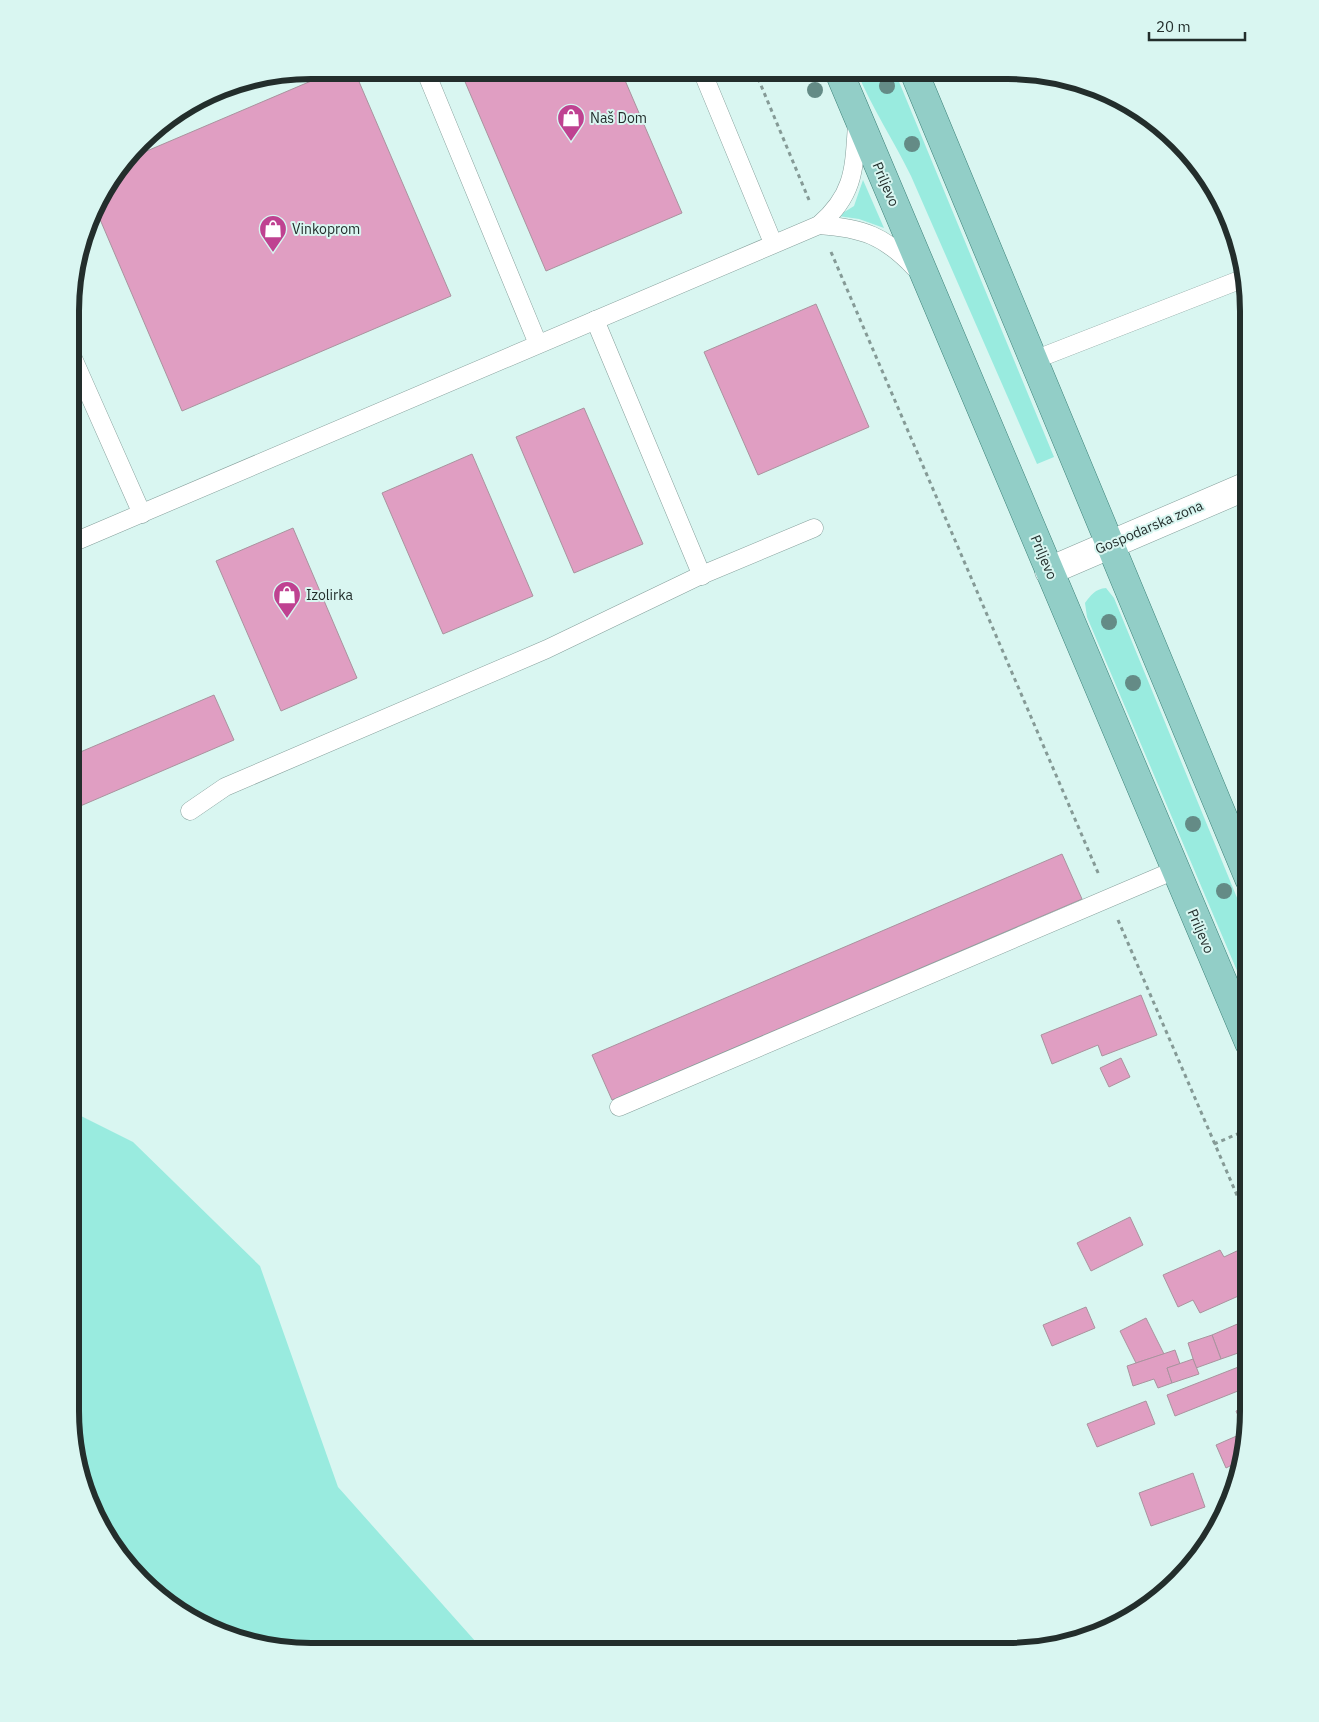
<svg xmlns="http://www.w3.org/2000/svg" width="1319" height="1722" viewBox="0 0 1319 1722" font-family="'IBM Plex Sans',sans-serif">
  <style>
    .green { fill: #99ebdf }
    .building { fill: #e09ec2; stroke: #a9939e }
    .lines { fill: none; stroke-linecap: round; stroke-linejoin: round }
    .lane-casing { stroke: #859f9b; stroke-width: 19 }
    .street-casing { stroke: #859f9b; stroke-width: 29 }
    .primary-casing { stroke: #3c8178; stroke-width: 29 }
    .path { stroke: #859a96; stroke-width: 3; stroke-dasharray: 4 4; stroke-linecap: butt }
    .lane { stroke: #fff; stroke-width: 18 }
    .street { stroke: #fff; stroke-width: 28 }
    .primary { stroke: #92cec7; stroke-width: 28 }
    .tree { fill: #648b86 }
    .labels { text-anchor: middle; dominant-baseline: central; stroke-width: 4; stroke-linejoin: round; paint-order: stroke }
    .poi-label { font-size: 14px; fill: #232e2c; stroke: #d9f6f1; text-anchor: start }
    .street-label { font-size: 14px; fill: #232e2c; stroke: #d9f6f1 }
    .rim { fill: none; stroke: #232e2c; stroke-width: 6 }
  </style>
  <rect width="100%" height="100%" fill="#d9f6f1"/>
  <g class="green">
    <path d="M857 72H895L1054 457 1037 464 911 176C894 141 872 108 857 72Z"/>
    <path d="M863 180 884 228 859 219 838 216 854 206Z"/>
    <path d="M1106 588 1114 598 1249 927V999L1087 617 1085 603C1091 595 1095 589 1106 588Z"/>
    <path d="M71 1111 133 1142 260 1266 338 1487 484 1651 280 1650 177 1611 130 1570 95 1518 70 1411Z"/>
  </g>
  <g class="building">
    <path d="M337 70H354L451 296 182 411 96 210 102 191 128 159Z"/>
    <path d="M460 70 621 71 682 213 546 271Z"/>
    <path d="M816 304 869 427 758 475 704 352Z"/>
    <path d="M584 408 643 544 574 573 516 437Z"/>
    <path d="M472 454 533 596 443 634 382 493Z"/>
    <path d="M293 528 357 678 281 711 216 561Z"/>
    <path d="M214 695 234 740 71 810V756Z"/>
    <path d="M1062 854 1082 899 612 1100 592 1055Z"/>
    <path d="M1141 995 1157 1035 1102 1056 1098 1045 1052 1064 1041 1035Z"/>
    <path d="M1121 1058 1130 1077 1109 1087 1100 1068Z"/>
    <path d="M1130 1217 1143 1245 1091 1271 1077 1243Z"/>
    <path d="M1220 1250 1224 1257 1239 1250 1249 1273V1283L1240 1287 1243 1294 1200 1313 1193 1300 1178 1307 1163 1275Z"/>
    <path d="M1086 1307 1095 1328 1052 1346 1043 1325Z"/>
    <path d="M1146 1318 1164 1354 1136 1363 1120 1331Z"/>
    <path d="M1249 1319 1248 1363 1246 1364 1241 1352 1221 1359 1212 1335Z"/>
    <path d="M1212 1335 1221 1359 1196 1368 1188 1343Z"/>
    <path d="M1175 1350 1180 1364 1167 1368 1172 1383 1158 1388 1154 1379 1133 1386 1127 1366Z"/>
    <path d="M1193 1359 1199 1374 1172 1383 1167 1368Z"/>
    <path d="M1246 1364 1248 1371V1387L1175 1416 1167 1395Z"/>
    <path d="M1146 1401 1155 1424 1097 1447 1087 1424Z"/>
    <path d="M1248 1405V1431L1245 1432 1236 1411Z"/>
    <path d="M1248 1431 1242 1460 1226 1468 1216 1445Z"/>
    <path d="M1193 1473 1205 1507 1151 1526 1139 1493Z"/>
  </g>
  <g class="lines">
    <defs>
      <g id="lane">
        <path d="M425 70 538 344"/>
        <path d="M702 71 773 243"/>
        <path d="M819 225C863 228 885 236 915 268"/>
        <path d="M595 320 702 576"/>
        <path d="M72 356 142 514"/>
        <path d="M1034 360 1242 279"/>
        <path d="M72 543 819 225C855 194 854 168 857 124"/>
        <path d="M190 811 225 787 547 649 697 577 814 528"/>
        <path d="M619 1107 1175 870"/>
      </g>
      <path id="street" d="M1049 571 1249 485"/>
      <g id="primary">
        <path d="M839 72 1249 1043"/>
        <path d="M914 72 1249 879"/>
      </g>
    </defs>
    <use href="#lane" class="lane-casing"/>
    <use href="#street" class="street-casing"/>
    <use href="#primary" class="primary-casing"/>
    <g class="path">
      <path d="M755 71 809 200"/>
      <path d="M831 252 1099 875"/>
      <path d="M1118 920 1249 1223"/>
      <path d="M1214 1144 1249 1129"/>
    </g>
    <use href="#lane" class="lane"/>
    <use href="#street" class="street"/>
    <use href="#primary" class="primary"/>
  </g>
  <g class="tree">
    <circle cx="887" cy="86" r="8"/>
    <circle cx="815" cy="90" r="8"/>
    <circle cx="912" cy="144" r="8"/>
    <circle cx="1109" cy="622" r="8"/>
    <circle cx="1133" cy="683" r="8"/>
    <circle cx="1193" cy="824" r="8"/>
    <circle cx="1224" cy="891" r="8"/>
  </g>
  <defs>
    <symbol id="shop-pin" viewBox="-11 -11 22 30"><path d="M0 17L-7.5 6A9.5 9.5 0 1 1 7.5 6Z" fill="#bf4291" stroke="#d9f6f1"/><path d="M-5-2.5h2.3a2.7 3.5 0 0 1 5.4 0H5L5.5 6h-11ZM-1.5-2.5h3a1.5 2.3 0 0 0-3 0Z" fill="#fff"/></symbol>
  </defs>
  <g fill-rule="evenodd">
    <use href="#shop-pin" x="555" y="102" width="32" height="43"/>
    <use href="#shop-pin" x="257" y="213" width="32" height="43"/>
    <use href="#shop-pin" x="271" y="579" width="32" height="43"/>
  </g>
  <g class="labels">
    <g class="poi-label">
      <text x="590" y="118">Naš Dom</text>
      <text x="292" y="229">Vinkoprom</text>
      <text x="306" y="595">Izolirka</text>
    </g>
    <g class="street-label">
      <text transform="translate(886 184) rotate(67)">Priljevo</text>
      <text transform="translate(1149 527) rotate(-23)">Gospodarska zona</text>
      <text transform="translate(1044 557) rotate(67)">Priljevo</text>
      <text transform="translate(1201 931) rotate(67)">Priljevo</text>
    </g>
  </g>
  <path d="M0 0H1319V1722H0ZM311 79H1008A232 232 0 0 1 1240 311V1411A232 232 0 0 1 1008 1643H311A232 232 0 0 1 79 1411V311A232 232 0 0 1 311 79Z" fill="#d9f6f1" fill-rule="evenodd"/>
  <path class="rim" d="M311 79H1008A232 232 0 0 1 1240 311V1411A232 232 0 0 1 1008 1643H311A232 232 0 0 1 79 1411V311A232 232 0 0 1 311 79Z"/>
  <path d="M1149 32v8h96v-8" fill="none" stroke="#232e2c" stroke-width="2.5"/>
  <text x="1156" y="32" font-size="15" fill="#232e2c" stroke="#d9f6f1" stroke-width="4" paint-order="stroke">20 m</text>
</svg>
